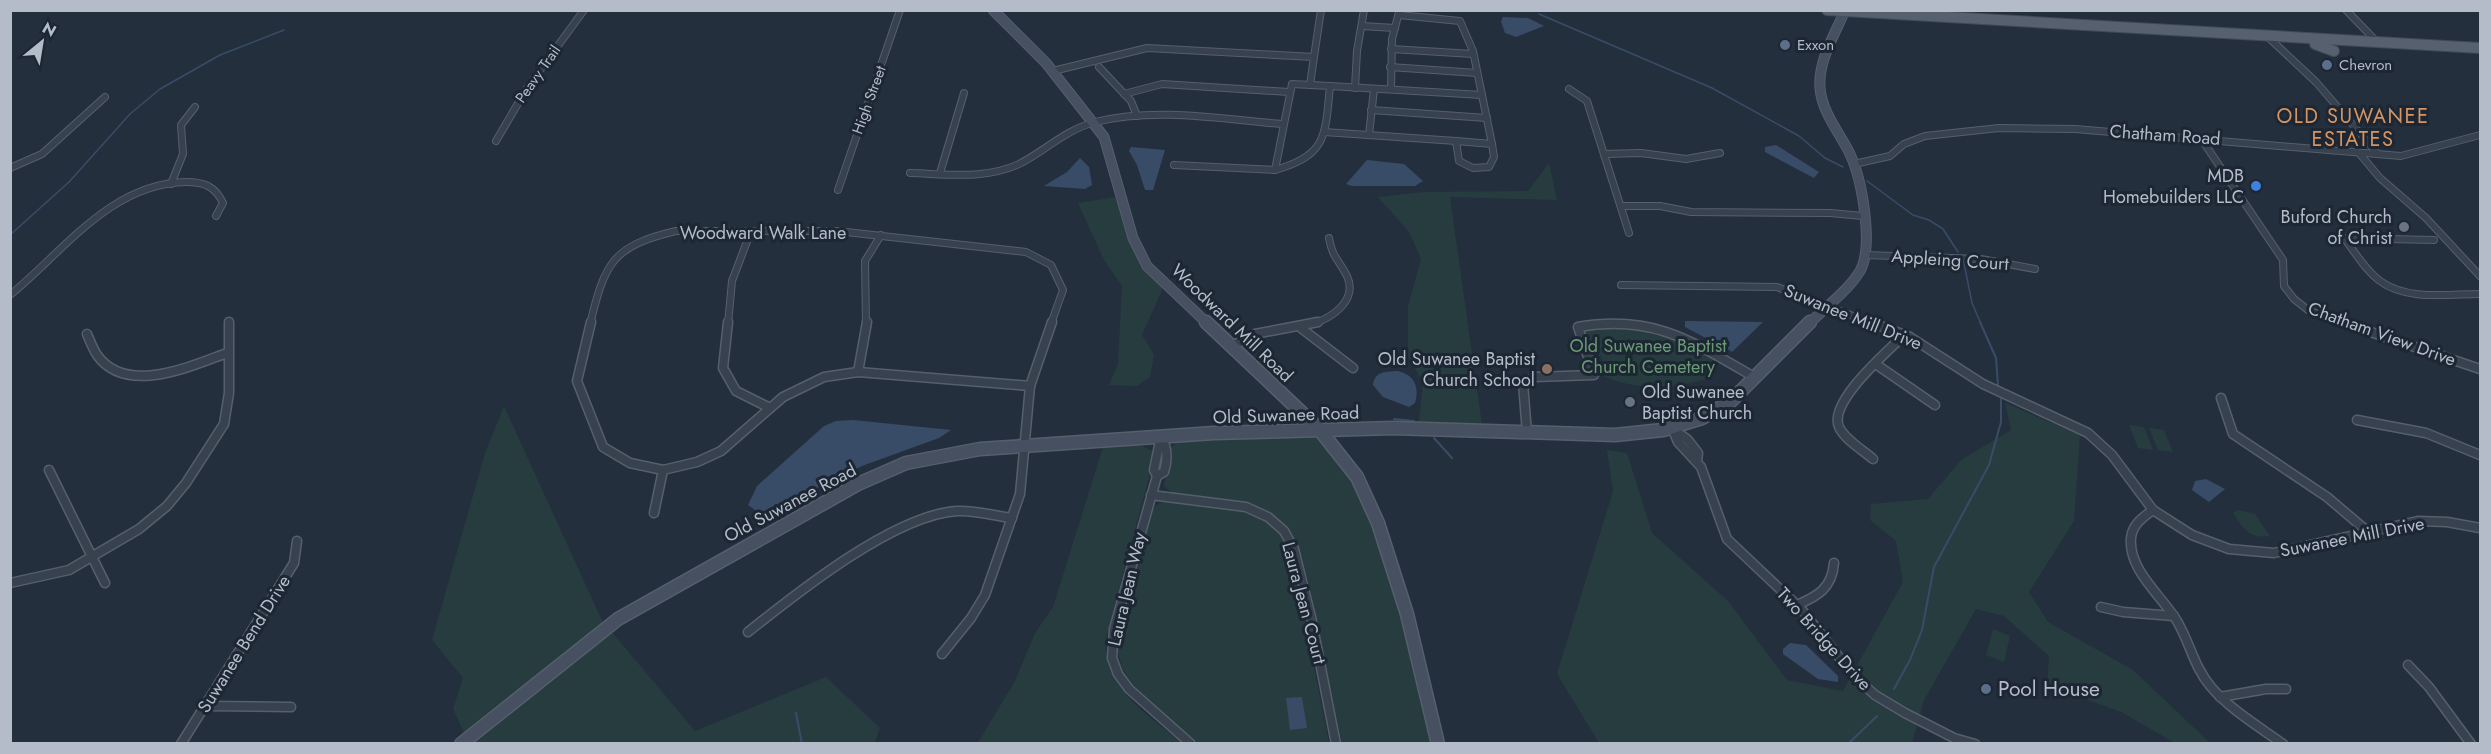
<svg xmlns="http://www.w3.org/2000/svg" width="2491" height="754" viewBox="0 0 2491 754" font-family="Jost,sans-serif">
  <style>
    .green { fill: #263c3f }
    .water { fill: #394c67 }
    .lines { fill: none; stroke-linecap: round; stroke-linejoin: round }
    .stream-far1 { stroke: #394c67; stroke-width: 1.5 }
    .stream { stroke: #394c67; stroke-width: 2 }
    .street-far1-casing { stroke: #565f6c; stroke-width: 8 }
    .street-casing { stroke: #565f6c; stroke-width: 11 }
    .secondary-far1-casing { stroke: #565f6c; stroke-width: 11 }
    .secondary-casing { stroke: #565f6c; stroke-width: 15 }
    .primary-casing { stroke: #414a57; stroke-width: 12 }
    .street-far1 { stroke: #38414e; stroke-width: 6 }
    .street { stroke: #38414e; stroke-width: 8 }
    .secondary-far1 { stroke: #465061; stroke-width: 9 }
    .secondary { stroke: #465061; stroke-width: 12 }
    .primary { stroke: #56606e; stroke-width: 10 }
    .service-dot { fill: #5c6f8a; stroke: #1d2633; stroke-width: 2 }
    .shop-dot { fill: #3f7fe0; stroke: #1d2633; stroke-width: 2 }
    .worship-dot { fill: #6b7280; stroke: #1d2633; stroke-width: 2 }
    .education-dot { fill: #8d6e63; stroke: #1d2633; stroke-width: 2 }
    .labels { text-anchor: middle; dominant-baseline: central; stroke-width: 6; stroke-linejoin: round; paint-order: stroke }
    .far-poi-label { font-size: 15px; fill: #b4bcc9; stroke: #1d2633; text-anchor: start }
    .far-street-label { font-size: 15px; fill: #b4bcc9; stroke: #1d2633 }
    .street-label { font-size: 18px; fill: #b4bcc9; stroke: #1d2633 }
    .poi-label { font-size: 18px; fill: #b4bcc9; stroke: #1d2633; text-anchor: end }
    .park-label { font-size: 18px; fill: #6b9a76; stroke: #1d2633 }
    .neighbourhood-label { font-size: 20px; letter-spacing: 1.5px; fill: #d59563; stroke: #1d2633 }
    .near-poi-label { font-size: 21px; fill: #b4bcc9; stroke: #1d2633; text-anchor: start }
  </style>
  <rect width="100%" height="100%" fill="#242f3e"/>
  <g class="green">
    <path d="M1549 163 1557 200 1450 197 1483 432 1412 431 1419 420 1423 382 1408 356V306L1421 259 1409 232 1378 197 1424 192 1528 191Z"/>
    <path d="M1116 197 1135 254 1163 288 1142 335 1154 355 1150 377 1137 386 1109 385 1118 364 1122 286 1104 260 1078 203Z"/>
    <path d="M1645 325 1711 355 1715 376C1679 389 1635 392 1599 374L1606 373 1601 356 1592 354 1583 328Z"/>
    <path d="M2005 403 2080 435 2074 521 2029 592 2048 622 2133 670 2210 743H2175L2121 712 2047 685 2049 656 2004 616 1976 609 1924 700 1912 743H1599L1557 674 1613 491 1607 450 1627 453 1652 533 1728 601 1787 680 1843 691 1903 582 1896 541 1870 520 1871 504 1928 499 1961 460 2011 430Z"/>
    <path d="M504 406 604 625 465 735 453 709 463 678 432 640 485 453Z"/>
    <path d="M2129 425 2144 427 2153 450 2138 448Z"/>
    <path d="M2149 428 2164 430 2173 452 2158 450Z"/>
    <path d="M1314 435 1320 437 1346 468 1363 498 1386 559 1412 651 1433 743H1342L1307 576 1293 535 1272 514 1252 504 1174 494 1164 486 1171 447 1179 440Z"/>
    <path d="M1140 445 1153 451 1154 459 1106 638C1102 688 1149 715 1182 743L977 744 1015 681 1035 633 1053 607 1103 447Z"/>
    <path d="M1166 501 1244 511 1270 524 1283 537 1289 549 1297 581 1329 743 1200 744C1167 715 1111 685 1118 635L1151 511 1158 504Z"/>
    <path d="M2238 510 2255 514 2270 536C2249 539 2244 529 2233 513Z"/>
    <path d="M1993 629 2010 636 2004 662 1986 655Z"/>
    <path d="M611 631 695 731 826 677 880 728 874 744H475L473 741Z"/>
  </g>
  <g class="water">
    <path d="M1503 17 1528 18 1544 26 1516 37 1505 33 1501 21Z"/>
    <path d="M1776 145 1819 172 1814 178 1765 152V147Z"/>
    <path d="M1131 147 1165 150 1153 190H1145L1137 165 1129 151Z"/>
    <path d="M1080 158 1089 167 1092 185 1085 189 1044 186 1067 172Z"/>
    <path d="M1367 160 1404 164 1423 181 1415 186H1352L1346 184Z"/>
    <path d="M1685 321 1763 322 1732 352 1685 327Z"/>
    <path d="M1397 371C1414 374 1420 387 1415 403L1409 407 1383 397 1373 385C1375 371 1385 372 1397 371Z"/>
    <path d="M853 420 951 430 939 438 862 466 762 515 748 505 757 486 824 426 836 421Z"/>
    <path d="M2206 479 2225 489 2209 502 2192 490 2195 481Z"/>
    <path d="M1790 643 1806 645 1838 676V682L1818 679 1783 654V649Z"/>
    <path d="M1302 697 1307 728 1290 730 1286 698Z"/>
  </g>
  <g class="lines">
    <g class="stream-far1">
      <path d="M1539 14 1712 88 1799 136 1825 158 1843 167"/>
      <path d="M1867 181 1913 215 1929 220 1943 229 1958 252"/>
      <path d="M10 235 69 182 130 114 160 89 220 55 284 30"/>
      <path d="M1964 263 1972 303 1981 324"/>
    </g>
    <g class="stream">
      <path d="M1980 322 1996 358 1998 386"/>
      <path d="M1394 419 1414 421"/>
      <path d="M1434 438 1452 458"/>
      <path d="M1894 689 1910 660 1922 630 1934 567 1989 465 2001 422V399"/>
      <path d="M796 713 802 744"/>
      <path d="M1848 744 1877 716"/>
    </g>
    <defs>
      <g id="street-far1">
        <path d="M2346 10 2378 43"/>
        <path d="M1399 15 1460 21 1473 51 1492 144"/>
        <path d="M1362 26 1395 28"/>
        <path d="M2268 37 2316 82 2378 154"/>
        <path d="M1391 49 1473 54"/>
        <path d="M1314 57 1321 10"/>
        <path d="M1099 67 1131 101 1137 116"/>
        <path d="M1390 67 1477 73"/>
        <path d="M1053 71 1147 48 1314 57 1310 85"/>
        <path d="M1292 84 1330 86C1325 135 1328 155 1275 170Z"/>
        <path d="M1330 86 1482 95"/>
        <path d="M1355 88 1357 51 1364 10"/>
        <path d="M1391 89 1392 39 1399 12"/>
        <path d="M1569 89 1587 101 1629 233"/>
        <path d="M1124 94 1162 84 1289 92"/>
        <path d="M1371 110 1487 118"/>
        <path d="M1324 132 1456 141"/>
        <path d="M1369 135 1374 89"/>
        <path d="M2200 137 2283 260 2284 286 2294 299 2308 310 2346 324"/>
        <path d="M496 141 527 88 584 10"/>
        <path d="M1456 141 1492 144 1494 157 1489 167 1473 168 1459 161Z"/>
        <path d="M2359 153 2380 178 2426 218 2480 276"/>
        <path d="M1604 154 1641 153 1686 159 1720 153"/>
        <path d="M1854 164 1890 156 1904 144 1925 136 1999 128 2075 129 2401 156 2480 135"/>
        <path d="M1174 165 1275 170"/>
        <path d="M10 168 42 154 105 97"/>
        <path d="M910 173C946 174 985 180 1019 164 1045 151 1065 130 1095 122 1156 107 1221 119 1282 124"/>
        <path d="M940 173 964 93"/>
        <path d="M171 184 183 154 181 125 195 107"/>
        <path d="M838 190 900 10"/>
        <path d="M1621 206H1660L1691 212 1830 213 1863 216"/>
        <path d="M2344 238C2355 252 2365 270 2380 281 2407 301 2448 294 2480 294"/>
        <path d="M2344 238 2434 240"/>
        <path d="M1865 255 1981 259 2035 269"/>
        <path d="M1621 285 1777 287 1874 324"/>
        <path d="M10 295C63 252 111 183 186 182 204 182 215 186 223 203L216 216"/>
        <path d="M590 324C605 263 612 246 676 231H837L1026 252 1051 265 1063 290 1051 324"/>
        <path d="M728 324 732 281 751 231"/>
        <path d="M866 324 865 261 881 235"/>
        <path d="M1313 324C1333 317 1358 300 1347 276 1339 260 1332 257 1329 238"/>
        <path d="M1598 324H1634"/>
      </g>
      <g id="street">
        <path d="M591 322 577 381 603 447 630 463 663 470 697 462 721 451 783 397 824 377 858 372 1030 386"/>
        <path d="M728 322 723 368 736 391 770 408"/>
        <path d="M1870 322 1910 337 1983 384 2088 433 2112 455 2153 510 2192 535 2229 549 2274 553 2418 521 2447 522 2480 528"/>
        <path d="M2341 322 2480 369"/>
        <path d="M1301 328 1353 368"/>
        <path d="M87 334C90 341 93 349 97 355 126 396 191 366 227 353"/>
        <path d="M1230 347 1255 334 1318 322"/>
        <path d="M1877 365 1935 405"/>
        <path d="M858 372 867 322"/>
        <path d="M1030 386 1052 322"/>
        <path d="M2221 398 2233 434 2327 497 2367 531"/>
        <path d="M2357 420 2426 433 2480 455"/>
        <path d="M1672 428 1678 442 1701 467 1727 539 1802 610 1853 675 1875 695 1905 713 1954 738 1975 744"/>
        <path d="M1673 429 1688 440 1698 453 1697 461"/>
        <path d="M1527 433 1523 383 1534 377 1594 375 1578 327C1653 314 1692 341 1754 377"/>
        <path d="M1161 436C1168 448 1168 459 1164 472L1157 476 1114 629 1112 658 1118 674 1129 689 1191 744"/>
        <path d="M1873 459C1863 450 1845 440 1839 427 1828 402 1887 352 1904 335"/>
        <path d="M49 470 105 583"/>
        <path d="M1157 476 1154 470 1161 436"/>
        <path d="M1151 495 1246 507 1268 517 1284 531 1294 549 1311 617 1336 744"/>
        <path d="M2153 510C2143 517 2132 525 2131 538 2128 570 2162 596 2177 621 2190 643 2194 667 2211 687 2231 710 2258 726 2283 744"/>
        <path d="M654 513 663 470"/>
        <path d="M10 583 69 570 139 529 167 506 186 483 224 424 229 393V322"/>
        <path d="M1797 605C1818 596 1832 588 1834 563"/>
        <path d="M2101 607 2123 612 2174 616"/>
        <path d="M748 632C797 593 894 515 957 511 975 510 995 516 1012 518"/>
        <path d="M942 654 971 618 985 595 1020 494 1030 386"/>
        <path d="M2408 665 2429 687 2471 744"/>
        <path d="M2220 697 2266 689H2286"/>
        <path d="M205 706 291 707"/>
        <path d="M181 744 294 563 297 541"/>
      </g>
      <g id="secondary-far1">
        <path d="M993 10 1046 63 1104 137 1133 238 1147 266 1208 324"/>
        <path d="M1809 324C1825 307 1848 291 1860 271 1874 246 1862 180 1850 154 1840 133 1822 113 1820 88 1818 60 1835 35 1845 10"/>
      </g>
      <g id="secondary">
        <path d="M1206 322 1319 429 1357 477 1378 523 1407 614 1438 744"/>
        <path d="M461 744 618 619 858 484 906 463 980 449 1214 433 1394 428 1615 435 1663 430 1702 418 1730 402 1810 322"/>
      </g>
      <g id="primary">
        <path d="M1827 10 2480 48"/>
        <path d="M2315 44 2334 51"/>
      </g>
    </defs>
    <use href="#street-far1" class="street-far1-casing"/>
    <use href="#street" class="street-casing"/>
    <use href="#secondary-far1" class="secondary-far1-casing"/>
    <use href="#secondary" class="secondary-casing"/>
    <use href="#primary" class="primary-casing"/>
    <use href="#street-far1" class="street-far1"/>
    <use href="#street" class="street"/>
    <use href="#secondary-far1" class="secondary-far1"/>
    <use href="#secondary" class="secondary"/>
    <use href="#primary" class="primary"/>
  </g>
  <g class="service-dot">
    <circle cx="1785" cy="45" r="6"/>
    <circle cx="2327" cy="65" r="6"/>
    <circle cx="1986" cy="689" r="6"/>
  </g>
  <circle class="shop-dot" cx="2256" cy="186" r="6"/>
  <g class="worship-dot">
    <circle cx="2404" cy="227" r="6"/>
    <circle cx="1630" cy="402" r="6"/>
  </g>
  <circle class="education-dot" cx="1547" cy="369" r="6"/>
  <g class="labels">
    <g class="far-poi-label">
      <text x="1797" y="45">Exxon</text>
      <text x="2339" y="65">Chevron</text>
    </g>
    <g class="far-street-label">
      <text transform="translate(538 74) rotate(-55)">Peavy Trail</text>
      <text transform="translate(869 100) rotate(-70)">High Street</text>
    </g>
    <g class="street-label">
      <text transform="translate(2165 135) rotate(4)">Chatham Road</text>
      <text x="763" y="233">Woodward Walk Lane</text>
      <text transform="translate(1950 260) rotate(4)">Appleing Court</text>
      <text transform="translate(1853 317) rotate(22)">Suwanee Mill Drive</text>
      <text transform="translate(1232 323) rotate(44)">Woodward Mill Road</text>
      <text transform="translate(2382 334) rotate(20)">Chatham View Drive</text>
      <text transform="translate(1286 415) rotate(-2)">Old Suwanee Road</text>
      <text transform="translate(790 503) rotate(-28)">Old Suwanee Road</text>
      <text transform="translate(2352 537) rotate(-11)">Suwanee Mill Drive</text>
      <text transform="translate(1127 589) rotate(-77)">Laura Jean Way</text>
      <text transform="translate(1304 603) rotate(75)">Laura Jean Court</text>
      <text transform="translate(1824 639) rotate(48)">Two Bridge Drive</text>
      <text transform="translate(244 644) rotate(-58)">Suwanee Bend Drive</text>
    </g>
    <g class="poi-label">
      <text x="2244" y="176">MDB<tspan x="2244" dy="21">Homebuilders LLC</tspan></text>
      <text x="2392" y="217">Buford Church<tspan x="2392" dy="21">of Christ</tspan></text>
      <text x="1535" y="359">Old Suwanee Baptist<tspan x="1535" dy="21">Church School</tspan></text>
      <text x="1642" y="392" text-anchor="start">Old Suwanee<tspan x="1642" dy="21">Baptist Church</tspan></text>
    </g>
    <g class="park-label">
      <text x="1648" y="346">Old Suwanee Baptist<tspan x="1648" dy="21">Church Cemetery</tspan></text>
    </g>
    <g class="neighbourhood-label">
      <text x="2353" y="116">OLD SUWANEE<tspan x="2353" dy="23">ESTATES</tspan></text>
    </g>
    <g class="near-poi-label">
      <text x="1998" y="689">Pool House</text>
    </g>
  </g>
  <rect width="2491" height="754" fill="none" stroke="#b4bcc9" stroke-width="24"/>
  <g transform="translate(42 42) rotate(30)" stroke="#1d2633" stroke-width="4.5" paint-order="stroke">
  <path d="M0-4.5L10 22L0 15L-10 22Z" fill="#b4bcc9"/>
  <text y="-9" font-size="16" font-weight="bold" text-anchor="middle" fill="#b4bcc9">N</text>
  </g>
</svg>
